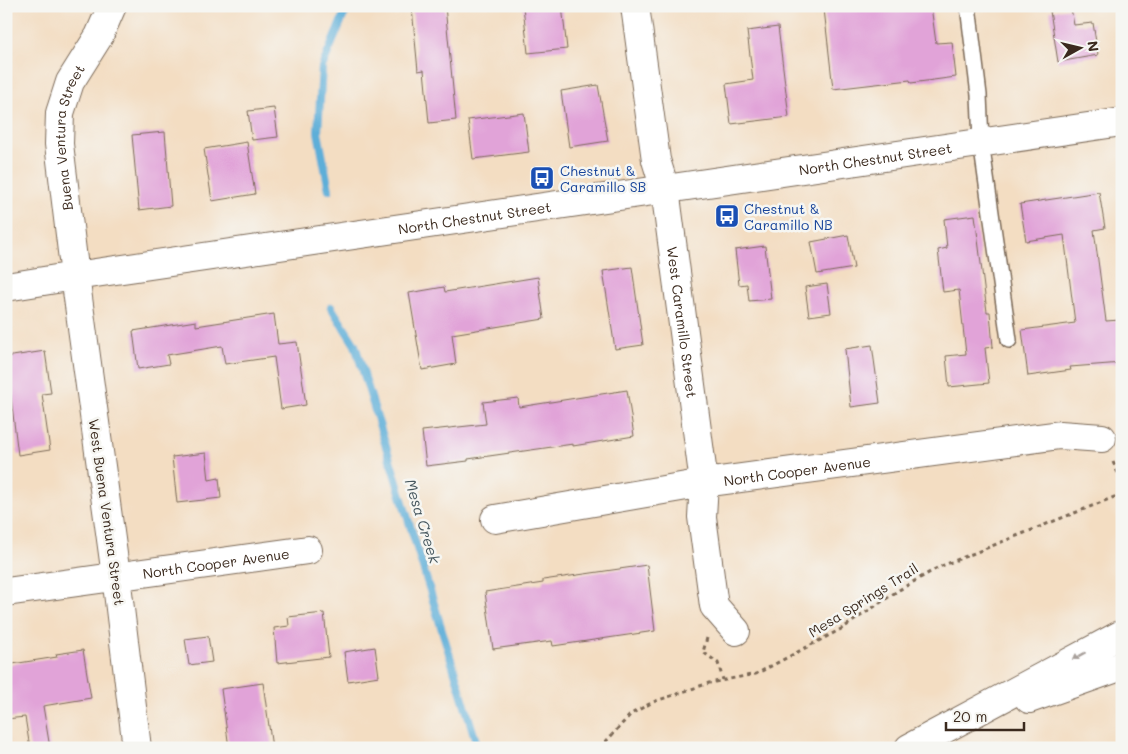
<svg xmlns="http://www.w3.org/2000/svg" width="1128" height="754" viewBox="0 0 1128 754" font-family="Mali,sans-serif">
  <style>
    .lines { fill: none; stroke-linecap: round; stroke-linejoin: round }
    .stream { stroke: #5daed8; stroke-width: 8 }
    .building { fill: #e1a3d8 }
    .service-casing { stroke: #7b6957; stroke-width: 18 }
    .minor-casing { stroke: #7b6957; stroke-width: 30 }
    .secondary-casing { stroke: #7b6957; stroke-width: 30 }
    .motorway-casing { stroke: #7b6957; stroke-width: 30 }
    .path { stroke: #7b6957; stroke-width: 3; stroke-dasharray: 4 4; stroke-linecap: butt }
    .service { stroke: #fff; stroke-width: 15 }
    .minor { stroke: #fff; stroke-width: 28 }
    .secondary { stroke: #fff; stroke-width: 28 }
    .motorway { stroke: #fff; stroke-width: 28 }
    .oneway { fill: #a79f9a }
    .labels { text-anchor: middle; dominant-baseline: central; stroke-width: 5; stroke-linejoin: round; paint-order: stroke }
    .street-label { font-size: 14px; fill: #3b2a1e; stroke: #f6f6f2 }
    .transit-label { font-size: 14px; fill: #164399; stroke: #f6f6f2; text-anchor: start }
    .water-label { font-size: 15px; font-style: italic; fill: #47585f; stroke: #f6f6f2 }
  </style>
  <rect width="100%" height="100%" fill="#f6f6f2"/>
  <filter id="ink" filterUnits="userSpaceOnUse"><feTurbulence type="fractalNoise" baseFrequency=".02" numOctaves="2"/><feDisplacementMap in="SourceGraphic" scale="10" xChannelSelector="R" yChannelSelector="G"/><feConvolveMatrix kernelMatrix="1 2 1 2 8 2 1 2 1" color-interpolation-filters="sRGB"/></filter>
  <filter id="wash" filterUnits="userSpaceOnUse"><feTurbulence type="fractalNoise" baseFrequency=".0096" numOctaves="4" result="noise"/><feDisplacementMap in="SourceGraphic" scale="20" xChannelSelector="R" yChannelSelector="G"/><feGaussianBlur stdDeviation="1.12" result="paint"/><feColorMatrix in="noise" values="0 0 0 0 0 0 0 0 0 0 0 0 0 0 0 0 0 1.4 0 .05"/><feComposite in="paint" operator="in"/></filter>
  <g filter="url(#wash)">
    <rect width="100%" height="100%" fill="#f3ddc2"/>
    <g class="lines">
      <g class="stream">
        <path d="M329 190 318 132 322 67 343 17 349 6"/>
        <path d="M331 307 355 345 478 748"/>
      </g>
    </g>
    <g id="blocks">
      <g class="building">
        <path d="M429 6H445L456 120 429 123 424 70 418 71 412 8Z"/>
        <path d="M523 6H562L567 49 528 53Z"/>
        <path d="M847 6H931L936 43 952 42 956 77 911 83 910 80 833 89 824 9Z"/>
        <path d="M1071 8 1074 25 1093 23 1098 55 1058 62 1050 11Z"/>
        <path d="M778 27 789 117 731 124 726 84 753 80 747 31Z"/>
        <path d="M598 85 608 141 569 147 561 91Z"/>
        <path d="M274 108 278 137 252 140 248 111Z"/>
        <path d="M524 113 529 152 473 159 468 120Z"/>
        <path d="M165 132 171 206 139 210 132 135Z"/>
        <path d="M247 142 255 194 212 201 204 149Z"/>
        <path d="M1099 192 1105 228 1094 230 1106 321 1120 320 1122 363 1070 367 1071 370 1028 376 1022 330 1075 323 1064 235 1026 241 1020 204Z"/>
        <path d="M975 215 987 312H990L993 347 985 348 989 383 949 387 946 356 966 354 959 290 943 292 938 250 947 248 944 219Z"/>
        <path d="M848 235 854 268 817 274 811 242Z"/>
        <path d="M765 246 771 299 749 301 747 284 739 285 735 250Z"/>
        <path d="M632 267 643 345 615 349 603 271Z"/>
        <path d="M538 277 544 319 452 334 456 364 422 370 409 293 444 287 445 292Z"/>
        <path d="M827 284 831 313 809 316 805 287Z"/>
        <path d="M274 314 278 344 297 342 306 405 281 409 274 357 225 364 222 346 167 355 169 364 138 369 133 331 196 321V326Z"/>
        <path d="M872 345 880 403 851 407 845 349Z"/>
        <path d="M45 351 51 393 42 394 50 450 18 455 6 357Z"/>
        <path d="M627 390 634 436 573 446V444L468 459V461L426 466 422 431 486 424 483 402 518 398 519 407Z"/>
        <path d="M206 453 209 480 219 478 221 498 177 503 172 457Z"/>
        <path d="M647 565 655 631 553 646 552 641 493 649 485 592 543 583V580Z"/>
        <path d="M324 613 329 657 277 663 274 628 289 626 288 617Z"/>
        <path d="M208 636 212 662 189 665 185 639Z"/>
        <path d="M375 647 379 676 348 681 344 652Z"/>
        <path d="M83 650 91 698 43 706 50 748H30L25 717 6 719V665L57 657 56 654Z"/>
        <path d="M263 683 272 748H229L221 689Z"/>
      </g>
    </g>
  </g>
  <g filter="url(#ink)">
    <use href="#blocks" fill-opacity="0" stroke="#7b6957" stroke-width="1"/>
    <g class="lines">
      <defs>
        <path id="service" d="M968 6 979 95 981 142 1009 340"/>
        <g id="minor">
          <path id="s1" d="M635 6 656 160 665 189 704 483 702 517 714 606 736 631"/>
          <path id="s2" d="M6 287 75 276 59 144 60 113 70 82 99 36 112 6"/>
          <path id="s3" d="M495 519 704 483 1060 435 1102 438"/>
          <path id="s4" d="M6 592 308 550"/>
        </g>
        <g id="secondary">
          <path id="s5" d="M137 748 116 576 75 276 1122 122"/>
        </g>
        <g id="motorway">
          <path d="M1029 699 1122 666"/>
          <path d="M909 748 1122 634"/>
        </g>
      </defs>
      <use href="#service" class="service-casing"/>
      <use href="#minor" class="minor-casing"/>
      <use href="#secondary" class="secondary-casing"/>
      <use href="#motorway" class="motorway-casing"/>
      <g class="path">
        <path d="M1113 462 1122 482"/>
        <path d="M707 638 703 652 718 663 723 680"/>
        <path d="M600 748 631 714 653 702 709 683 756 674 843 628 899 590 939 567 1122 494"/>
      </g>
      <use href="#service" class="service"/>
      <use href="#minor" class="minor"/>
      <use href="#secondary" class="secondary"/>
      <use href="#motorway" class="motorway"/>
    </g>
    <defs><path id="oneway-solid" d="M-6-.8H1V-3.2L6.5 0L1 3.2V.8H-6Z" transform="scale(1.25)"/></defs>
    <use class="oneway" href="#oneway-solid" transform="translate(1079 656) rotate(152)"/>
  </g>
  <defs>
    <symbol id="bus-square" viewBox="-11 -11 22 22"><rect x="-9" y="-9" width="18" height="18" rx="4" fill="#1a4fb4" stroke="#f6f6f2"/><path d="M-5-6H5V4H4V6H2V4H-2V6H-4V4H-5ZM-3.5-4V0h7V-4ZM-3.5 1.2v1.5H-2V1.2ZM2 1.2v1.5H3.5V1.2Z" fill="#fff"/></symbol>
  </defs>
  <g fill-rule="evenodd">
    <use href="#bus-square" x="528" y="164" width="28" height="28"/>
    <use href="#bus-square" x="713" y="202" width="28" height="28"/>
  </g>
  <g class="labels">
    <g class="street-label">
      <text stroke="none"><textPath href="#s2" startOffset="211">Buena Ventura Street</textPath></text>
      <text stroke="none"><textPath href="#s5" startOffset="1285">North Chestnut Street</textPath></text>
      <text stroke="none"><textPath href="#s5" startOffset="880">North Chestnut Street</textPath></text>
      <text stroke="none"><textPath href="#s1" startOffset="320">West Caramillo Street</textPath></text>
      <text stroke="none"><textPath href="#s3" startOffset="306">North Cooper Avenue</textPath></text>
      <text transform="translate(107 512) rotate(82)">West Buena Ventura Street</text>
      <text stroke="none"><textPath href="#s4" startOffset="212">North Cooper Avenue</textPath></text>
      <text transform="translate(863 600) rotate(-32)">Mesa Springs Trail</text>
    </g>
    <g class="transit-label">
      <text x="560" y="170">Chestnut &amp;<tspan x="560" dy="16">Caramillo SB</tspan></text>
      <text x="744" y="208">Chestnut &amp;<tspan x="744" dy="16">Caramillo NB</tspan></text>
    </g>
    <g class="water-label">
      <text transform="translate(423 521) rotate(73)">Mesa Creek</text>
    </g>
  </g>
  <rect width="1128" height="754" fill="none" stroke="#f6f6f2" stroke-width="25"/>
  <g transform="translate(1080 48) rotate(82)" stroke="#f6f6f2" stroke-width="4" paint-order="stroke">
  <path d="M0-4L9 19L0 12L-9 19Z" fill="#3b2a1e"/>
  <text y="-8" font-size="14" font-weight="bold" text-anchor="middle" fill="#3b2a1e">N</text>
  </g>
  <path d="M946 722v8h78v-8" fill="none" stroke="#3b2a1e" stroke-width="2.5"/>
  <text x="953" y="722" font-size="15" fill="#3b2a1e" stroke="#f6f6f2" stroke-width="4" paint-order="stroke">20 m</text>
</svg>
